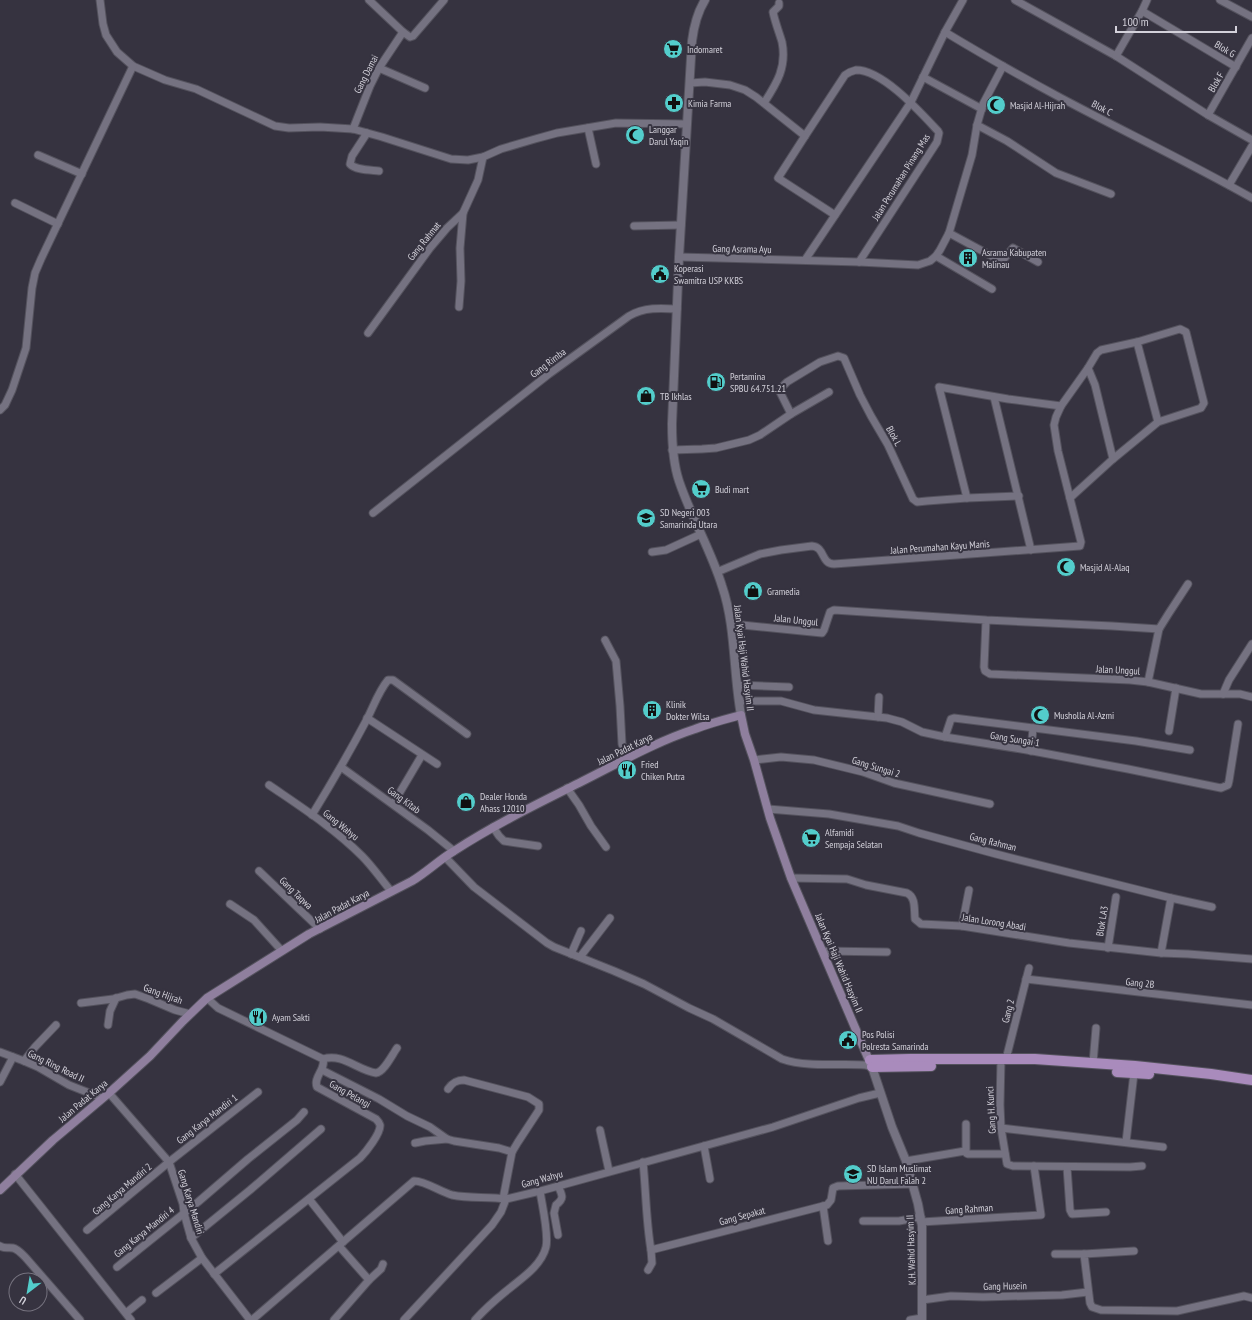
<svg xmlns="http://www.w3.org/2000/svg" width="1252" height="1320" viewBox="0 0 1252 1320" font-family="'PT Sans Narrow',sans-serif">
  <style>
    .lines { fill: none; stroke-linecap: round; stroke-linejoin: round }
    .minor-casing { stroke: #54525d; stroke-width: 9 }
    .tertiary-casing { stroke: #54525d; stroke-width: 10 }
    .secondary-casing { stroke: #54525d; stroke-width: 10 }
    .primary-casing { stroke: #54525d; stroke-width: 12 }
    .minor { stroke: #757281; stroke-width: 7 }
    .tertiary { stroke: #757281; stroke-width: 8 }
    .secondary { stroke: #8f7f9e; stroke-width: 8 }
    .primary { stroke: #a98bbc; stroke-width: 10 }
    .labels { text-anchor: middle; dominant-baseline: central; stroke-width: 4; stroke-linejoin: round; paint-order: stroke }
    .poi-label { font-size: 10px; fill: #d3d1da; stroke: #363340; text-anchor: start }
    .street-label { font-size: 10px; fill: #d3d1da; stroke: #363340 }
  </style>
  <rect width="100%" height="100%" fill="#363340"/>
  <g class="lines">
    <defs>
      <g id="minor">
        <path d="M100 0 103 24 106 35 117 52 133 66 165 80 196 89 275 126 289 128 320 127 353 129 382 137 451 159 468 160 483 157 501 149 535 139 557 133 616 123 687 124"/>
        <path d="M369 0 403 32"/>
        <path d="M1015 0 1116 56 1208 115 1252 140"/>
        <path d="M1220 0 1252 17"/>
        <path d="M1142 11 1236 67"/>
        <path d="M945 32C983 55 1022 77 1061 98 1125 132 1190 163 1252 198"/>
        <path d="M1116 56 1142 11 1147 0"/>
        <path d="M379 68 425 88"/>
        <path d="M923 77 982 109"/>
        <path d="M690 83 705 82 730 85 745 90 756 97 805 136 845 75C849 72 852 71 856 70 883 70 921 113 938 131L939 133 937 142 859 262"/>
        <path d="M764 103C777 83 787 67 782 42 779 32 775 22 773 12L779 6V3"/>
        <path d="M1208 115 1252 38"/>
        <path d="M977 125 1007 141 1056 173 1111 194"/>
        <path d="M588 128 596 164"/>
        <path d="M353 129 370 86 379 68 403 32 410 37 413 36 444 0"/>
        <path d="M367 133 352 156 350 164C355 170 370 170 379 171"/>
        <path d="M805 136 778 178 835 215"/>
        <path d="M38 155 82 174"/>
        <path d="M1229 185 1252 146"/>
        <path d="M15 203 58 224"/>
        <path d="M634 226 681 225"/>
        <path d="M949 233 999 260H1003L1013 248 1038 262"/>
        <path d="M936 256 992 289"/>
        <path d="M679 257 859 262 918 265 930 261 936 256 940 250 949 233 972 155 977 125 983 104 1003 66"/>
        <path d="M805 260 911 102 945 32 963 0"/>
        <path d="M459 307 461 281 460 248 463 213"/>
        <path d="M368 333 430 248 447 228 463 213 478 180 483 157"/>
        <path d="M1088 368 1097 353 1101 350 1137 342"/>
        <path d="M994 397 1031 550"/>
        <path d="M1061 406 1088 368 1095 385 1113 459 1070 498"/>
        <path d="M0 410 5 405 12 390 26 348 32 288 35 273 41 259 133 66"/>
        <path d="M791 414 780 392 782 387 787 382 820 362 838 356 844 358 860 395 871 416 888 445 913 499 917 502 927 501 967 498 1019 496"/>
        <path d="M672 450 702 449 716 448 749 440 760 435 791 414 829 392"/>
        <path d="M1113 459 1158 422 1201 408 1204 403 1186 332 1180 329 1137 342 1158 422"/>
        <path d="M373 513 549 374 629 316C644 307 661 308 677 309"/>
        <path d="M652 552 666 550 701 534"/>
        <path d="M717 572 760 554 781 550 812 546C825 547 821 564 834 564L1080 546 1081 542 1058 451 1054 425 1056 417 1061 406 1008 399 939 387 967 498"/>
        <path d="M732 624 822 633 824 630 830 612 834 610 986 620 984 667 985 671 990 674 1130 680 1148 682 1159 629 1112 626 986 620"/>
        <path d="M1159 629 1169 613 1188 584"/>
        <path d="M605 640 616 661 620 706 622 744 628 758"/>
        <path d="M1148 682 1201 694H1240L1252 697"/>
        <path d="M737 685 789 687"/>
        <path d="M1223 694 1229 680 1252 644"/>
        <path d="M739 701H781L814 710 887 718 902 722 922 732 945 737 1027 750 1128 769 1221 788 1228 785 1229 781 1238 724"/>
        <path d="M878 717 879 697"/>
        <path d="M367 718 437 764"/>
        <path d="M1169 731 1176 688"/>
        <path d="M945 737 951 719 954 718 1136 741 1190 750"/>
        <path d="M1031 751 1033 728"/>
        <path d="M754 760 781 757 814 760 863 772 894 783 990 804"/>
        <path d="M341 767 428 830 454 851"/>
        <path d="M269 785C301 807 334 828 362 856 372 866 381 879 391 891"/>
        <path d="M567 788 579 805 591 826 606 847"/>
        <path d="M393 804 422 755"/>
        <path d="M768 809 829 814 898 826 919 833 996 854 1171 898 1212 907"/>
        <path d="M312 815C331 784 349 753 366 721 373 708 378 692 388 680H393L467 734"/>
        <path d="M493 827 499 836 504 841 538 846"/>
        <path d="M445 857 474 887 547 943 554 947 614 971 644 984 689 1008 713 1019 782 1059C809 1068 837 1063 865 1065L872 1067"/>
        <path d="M259 871 320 929"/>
        <path d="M791 878 847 879 866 885 907 893C916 897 914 910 915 919L921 924 962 926 1069 943 1161 953 1171 898"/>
        <path d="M230 904 254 920 282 951"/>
        <path d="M962 926 969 890"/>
        <path d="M1108 948 1116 897"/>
        <path d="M823 951 887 952"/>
        <path d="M1161 953 1188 954 1252 959"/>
        <path d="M571 954 581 931"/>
        <path d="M580 957 610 918"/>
        <path d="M1026 979 1252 1005"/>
        <path d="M207 998 218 1008 323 1059C326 1069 313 1077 317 1087L376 1119C378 1121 379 1122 380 1125 381 1133 366 1152 360 1158L214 1274"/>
        <path d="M81 1003 113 999 127 995 135 994 149 999 175 1010 190 1014"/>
        <path d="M108 1025 110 1011 116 998"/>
        <path d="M0 1052 24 1061 38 1067 69 1085 102 1098"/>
        <path d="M323 1059C343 1053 357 1070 376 1073 384 1072 392 1055 397 1048"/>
        <path d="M1001 1059 1000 1105 1001 1128 1007 1164 1013 1166 1130 1167 1142 1166"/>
        <path d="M1006 1059 1029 968"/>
        <path d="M24 1061 35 1047 56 1025"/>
        <path d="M1093 1063 1096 1028"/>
        <path d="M322 1070 379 1099 407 1116 430 1127 447 1139 454 1141 499 1148 512 1152 503 1199"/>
        <path d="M0 1082 13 1057"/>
        <path d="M448 1089C452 1083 456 1080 464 1080L528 1097 539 1104V1110L518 1142 512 1152"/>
        <path d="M109 1093 169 1162 183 1204 184 1213 191 1238 202 1258 250 1320"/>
        <path d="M966 1124V1153L968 1154H1005"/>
        <path d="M1001 1128 1163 1147"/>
        <path d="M600 1130 609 1171"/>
        <path d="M1126 1142 1134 1073"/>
        <path d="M415 1143 425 1141 447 1139"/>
        <path d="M704 1146 710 1179"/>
        <path d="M906 1161 965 1151"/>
        <path d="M643 1162C646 1191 646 1221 651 1250L827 1205 831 1200 833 1188 838 1186 913 1184"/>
        <path d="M1067 1167 1070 1210 1072 1214 1106 1212"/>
        <path d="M15 1174 131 1320"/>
        <path d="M309 1199 343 1242"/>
        <path d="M823 1206 828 1241"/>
        <path d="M863 1221H899L921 1217"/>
        <path d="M921 1222 1041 1215 1034 1166"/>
        <path d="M87 1230 169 1162 258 1092"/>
        <path d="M558 1235 554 1213 556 1205C565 1198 562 1195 558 1186"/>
        <path d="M191 1238 250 1190 321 1129"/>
        <path d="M0 1246C5 1249 8 1247 13 1248 18 1249 23 1255 26 1258L80 1320"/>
        <path d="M1134 1251 1084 1254 1090 1303 1092 1307 1101 1310 1177 1311 1244 1296 1252 1298"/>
        <path d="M1055 1254H1084"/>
        <path d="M117 1267 198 1202 248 1159 297 1120 304 1112"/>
        <path d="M648 1270 652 1263 651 1250"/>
        <path d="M369 1280 381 1269 383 1264"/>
        <path d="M156 1293 202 1258"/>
        <path d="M922 1300 951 1296 983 1297 1062 1295 1088 1292"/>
        <path d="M126 1313 142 1300"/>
        <path d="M252 1320 414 1181C423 1180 441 1192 452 1195 470 1199 488 1196 506 1199L540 1191 773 1127 859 1098 880 1093"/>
        <path d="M334 1320 369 1280 339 1246"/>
        <path d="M404 1320 492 1225 501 1212 506 1199"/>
        <path d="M475 1320C484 1310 494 1301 505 1292 519 1280 541 1267 546 1247 549 1234 542 1205 540 1191"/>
        <path d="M910 1320 922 1318"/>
      </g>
      <g id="tertiary">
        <path d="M705 0C697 13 694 25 692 41L679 257 672 424C672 444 673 463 679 481 691 517 711 550 722 586 736 627 733 672 741 715"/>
        <path d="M872 1067 892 1127 906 1161 918 1204 922 1226V1320"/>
      </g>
      <path id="secondary" d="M0 1190 53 1140 109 1093 150 1056 183 1021 207 998 309 934 412 881C427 872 439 860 454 851 494 825 537 804 579 783 617 764 655 742 695 729 710 723 726 719 741 715L745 734 754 760 770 818 791 878 871 1065"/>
      <g id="primary">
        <path d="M870 1060 910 1059H1035L1135 1066 1211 1074 1252 1080"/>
        <path d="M872 1067 931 1066"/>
        <path d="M1117 1072 1149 1074"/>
      </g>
    </defs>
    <use href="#minor" class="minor-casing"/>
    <use href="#tertiary" class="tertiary-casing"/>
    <use href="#secondary" class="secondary-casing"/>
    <use href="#primary" class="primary-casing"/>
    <use href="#minor" class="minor"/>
    <use href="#tertiary" class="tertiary"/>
    <use href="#secondary" class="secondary"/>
    <use href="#primary" class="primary"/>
  </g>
  <defs>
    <symbol id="supermarket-disc" viewBox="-11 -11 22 22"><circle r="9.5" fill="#53cdcb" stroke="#363340"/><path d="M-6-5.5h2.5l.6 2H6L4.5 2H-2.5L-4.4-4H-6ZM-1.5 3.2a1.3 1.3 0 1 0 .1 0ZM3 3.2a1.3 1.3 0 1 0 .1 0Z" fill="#111"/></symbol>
    <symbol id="pharmacy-disc" viewBox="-11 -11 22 22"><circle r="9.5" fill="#53cdcb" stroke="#363340"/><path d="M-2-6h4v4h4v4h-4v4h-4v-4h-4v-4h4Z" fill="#111"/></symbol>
    <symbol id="mosque-disc" viewBox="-11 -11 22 22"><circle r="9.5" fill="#53cdcb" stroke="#363340"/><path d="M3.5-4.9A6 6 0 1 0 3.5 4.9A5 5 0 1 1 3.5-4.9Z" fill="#111"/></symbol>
    <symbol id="building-disc" viewBox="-11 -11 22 22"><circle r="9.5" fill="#53cdcb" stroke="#363340"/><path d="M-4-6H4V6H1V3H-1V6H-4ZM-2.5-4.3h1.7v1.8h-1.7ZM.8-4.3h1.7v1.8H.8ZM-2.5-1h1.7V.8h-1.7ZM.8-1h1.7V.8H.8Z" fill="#111"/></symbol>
    <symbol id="civic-disc" viewBox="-11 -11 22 22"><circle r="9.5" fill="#53cdcb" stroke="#363340"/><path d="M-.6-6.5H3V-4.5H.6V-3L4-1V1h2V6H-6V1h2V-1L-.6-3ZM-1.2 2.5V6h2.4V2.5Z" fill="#111"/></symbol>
    <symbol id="fuel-disc" viewBox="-11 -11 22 22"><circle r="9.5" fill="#53cdcb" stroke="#363340"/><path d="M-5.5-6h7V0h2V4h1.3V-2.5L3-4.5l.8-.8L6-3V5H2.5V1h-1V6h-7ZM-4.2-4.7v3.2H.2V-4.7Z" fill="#111"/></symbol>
    <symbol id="shop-disc" viewBox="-11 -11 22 22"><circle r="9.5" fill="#53cdcb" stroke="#363340"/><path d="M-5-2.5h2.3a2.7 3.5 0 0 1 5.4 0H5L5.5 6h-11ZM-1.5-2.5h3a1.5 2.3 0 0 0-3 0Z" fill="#111"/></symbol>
    <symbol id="school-disc" viewBox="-11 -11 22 22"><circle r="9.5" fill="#53cdcb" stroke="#363340"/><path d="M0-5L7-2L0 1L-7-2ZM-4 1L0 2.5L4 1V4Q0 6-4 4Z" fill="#111"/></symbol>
    <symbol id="restaurant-disc" viewBox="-11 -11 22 22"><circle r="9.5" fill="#53cdcb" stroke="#363340"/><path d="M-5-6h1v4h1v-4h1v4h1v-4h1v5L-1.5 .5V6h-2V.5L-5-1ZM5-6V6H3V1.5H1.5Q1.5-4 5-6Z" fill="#111"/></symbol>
  </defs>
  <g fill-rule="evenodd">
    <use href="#supermarket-disc" x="662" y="38" width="22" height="22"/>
    <use href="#pharmacy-disc" x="663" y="92" width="22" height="22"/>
    <use href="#mosque-disc" x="985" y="94" width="22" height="22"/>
    <use href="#mosque-disc" x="624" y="124" width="22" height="22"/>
    <use href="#building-disc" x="957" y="247" width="22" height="22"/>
    <use href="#civic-disc" x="649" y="263" width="22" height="22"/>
    <use href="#fuel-disc" x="705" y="371" width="22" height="22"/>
    <use href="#shop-disc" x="635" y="385" width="22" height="22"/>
    <use href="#supermarket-disc" x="690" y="478" width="22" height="22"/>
    <use href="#school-disc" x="635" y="507" width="22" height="22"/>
    <use href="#mosque-disc" x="1055" y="556" width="22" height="22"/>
    <use href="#shop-disc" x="742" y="580" width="22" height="22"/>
    <use href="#building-disc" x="641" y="699" width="22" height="22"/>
    <use href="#mosque-disc" x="1029" y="704" width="22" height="22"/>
    <use href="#restaurant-disc" x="616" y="759" width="22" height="22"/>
    <use href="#shop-disc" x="455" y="791" width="22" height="22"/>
    <use href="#supermarket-disc" x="800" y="827" width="22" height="22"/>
    <use href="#restaurant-disc" x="247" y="1006" width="22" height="22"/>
    <use href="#civic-disc" x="837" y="1029" width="22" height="22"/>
    <use href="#school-disc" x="842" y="1163" width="22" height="22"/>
  </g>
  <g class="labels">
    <g class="poi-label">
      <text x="687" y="49">Indomaret</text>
      <text x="688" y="103">Kimia Farma</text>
      <text x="1010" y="105">Masjid Al-Hijrah</text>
      <text x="649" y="129">Langgar<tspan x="649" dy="12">Darul Yaqin</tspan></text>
      <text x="982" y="252">Asrama Kabupaten<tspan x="982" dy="12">Malinau</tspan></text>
      <text x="674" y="268">Koperasi<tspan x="674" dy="12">Swamitra USP KKBS</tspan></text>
      <text x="730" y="376">Pertamina<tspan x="730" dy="12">SPBU 64.751.21</tspan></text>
      <text x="660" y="396">TB Ikhlas</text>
      <text x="715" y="489">Budi mart</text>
      <text x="660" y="512">SD Negeri 003<tspan x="660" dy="12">Samarinda Utara</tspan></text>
      <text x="1080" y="567">Masjid Al-Alaq</text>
      <text x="767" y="591">Gramedia</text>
      <text x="666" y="704">Klinik<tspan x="666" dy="12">Dokter Wilsa</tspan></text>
      <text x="1054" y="715">Musholla Al-Azmi</text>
      <text x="641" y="764">Fried<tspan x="641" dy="12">Chiken Putra</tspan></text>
      <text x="480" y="796">Dealer Honda<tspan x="480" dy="12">Ahass 12010</tspan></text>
      <text x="825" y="832">Alfamidi<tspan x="825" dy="12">Sempaja Selatan</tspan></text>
      <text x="272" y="1017">Ayam Sakti</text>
      <text x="862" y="1034">Pos Polisi<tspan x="862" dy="12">Polresta Samarinda</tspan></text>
      <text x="867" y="1168">SD Islam Muslimat<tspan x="867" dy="12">NU Darul Falah 2</tspan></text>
    </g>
    <g class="street-label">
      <text transform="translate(1225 49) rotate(31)">Blok G</text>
      <text transform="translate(366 74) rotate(-63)">Gang Damai</text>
      <text transform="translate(1216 82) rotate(-60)">Blok F</text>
      <text transform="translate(1102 108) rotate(28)">Blok C</text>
      <text transform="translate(901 177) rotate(-58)">Jalan Perumahan Pinang Mas</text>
      <text transform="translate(424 241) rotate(-51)">Gang Rahmat</text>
      <text transform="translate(742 249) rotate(1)">Gang Asrama Ayu</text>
      <text transform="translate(548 363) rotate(-37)">Gang Rimba</text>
      <text transform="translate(894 436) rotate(61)">Blok L</text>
      <text transform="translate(940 547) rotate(-4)">Jalan Perumahan Kayu Manis</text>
      <text transform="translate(796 620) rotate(6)">Jalan Unggul</text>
      <text transform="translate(744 658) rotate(83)">Jalan Kyai Haji Wahid Hasyim II</text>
      <text transform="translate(1118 670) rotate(3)">Jalan Unggul</text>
      <text transform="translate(1015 739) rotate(9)">Gang Sungai 1</text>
      <text transform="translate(625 749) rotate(-26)">Jalan Padat Karya</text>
      <text transform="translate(876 767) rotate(17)">Gang Sungai 2</text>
      <text transform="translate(404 800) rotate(36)">Gang Kitab</text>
      <text transform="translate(341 825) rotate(39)">Gang Wahyu</text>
      <text transform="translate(993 842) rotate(14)">Gang Rahman</text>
      <text transform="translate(296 893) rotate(44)">Gang Taqwa</text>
      <text transform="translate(342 906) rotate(-28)">Jalan Padat Karya</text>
      <text transform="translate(1102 921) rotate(-81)">Blok LA3</text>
      <text transform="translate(994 922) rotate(9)">Jalan Lorong Abadi</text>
      <text transform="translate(839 963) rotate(67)">Jalan Kyai Haji Wahid Hasyim II</text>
      <text transform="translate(1140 983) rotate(6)">Gang 2B</text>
      <text transform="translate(163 994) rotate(20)">Gang Hijrah</text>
      <text transform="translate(1008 1011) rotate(-76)">Gang 2</text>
      <text transform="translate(56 1066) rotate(26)">Gang Ring Road II</text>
      <text transform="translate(350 1094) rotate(29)">Gang Pelangi</text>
      <text transform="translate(83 1101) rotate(-40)">Jalan Padat Karya</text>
      <text transform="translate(991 1110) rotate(-93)">Gang H. Kunci</text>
      <text transform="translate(207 1119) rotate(-38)">Gang Karya Mandiri 1</text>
      <text transform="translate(542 1179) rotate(-15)">Gang Wahyu</text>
      <text transform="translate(122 1189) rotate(-40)">Gang Karya Mandiri 2</text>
      <text transform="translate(191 1202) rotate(73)">Gang Karya Mandiri</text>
      <text transform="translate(969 1209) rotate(-4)">Gang Rahman</text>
      <text transform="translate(742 1216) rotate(-15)">Gang Sepakat</text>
      <text transform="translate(144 1232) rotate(-39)">Gang Karya Mandiri 4</text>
      <text transform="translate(911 1250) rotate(-92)">K.H. Wahid Hasyim II</text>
      <text transform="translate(1005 1286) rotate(-1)">Gang Husein</text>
    </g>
  </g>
  <g transform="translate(28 1292) rotate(211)"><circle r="19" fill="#363340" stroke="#75727e"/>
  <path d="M0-3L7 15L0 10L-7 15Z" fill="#53cdcb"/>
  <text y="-6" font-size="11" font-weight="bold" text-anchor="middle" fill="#d3d1da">U</text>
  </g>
  <path d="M1116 26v6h120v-6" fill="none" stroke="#d3d1da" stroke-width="2"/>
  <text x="1122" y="26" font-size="12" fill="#d3d1da" stroke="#363340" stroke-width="3" paint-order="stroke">100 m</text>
</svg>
